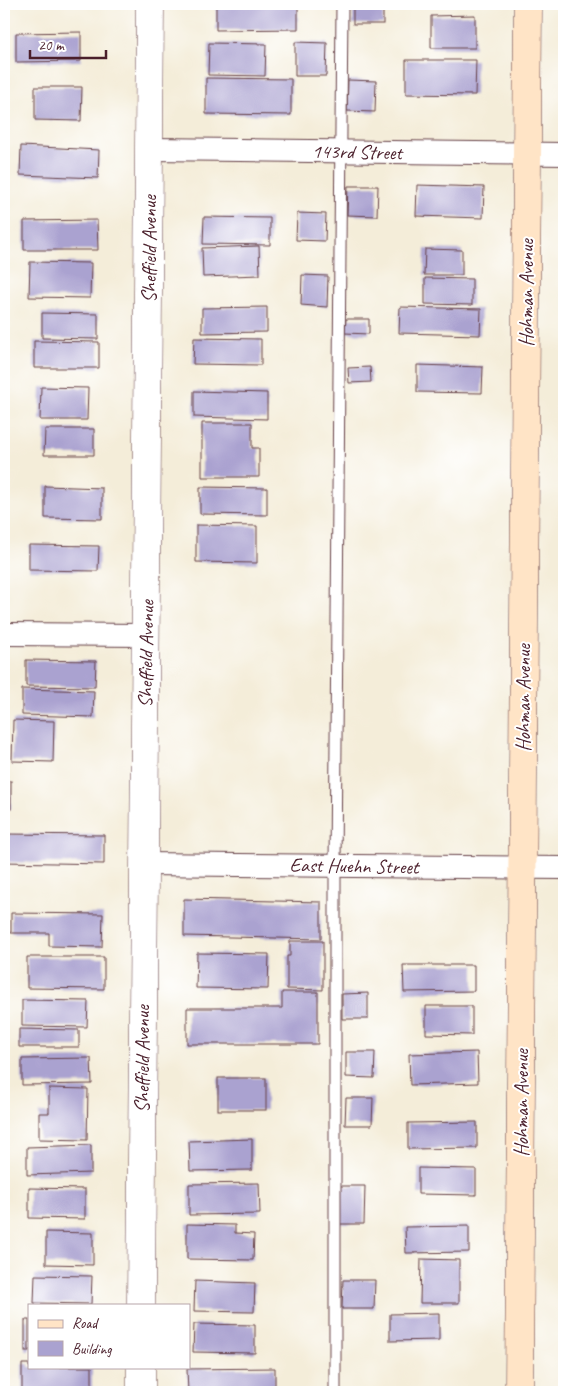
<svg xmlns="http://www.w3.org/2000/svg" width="568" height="1396" viewBox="0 0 568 1396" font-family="Caveat,sans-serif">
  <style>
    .building { fill: #aaa2d0 }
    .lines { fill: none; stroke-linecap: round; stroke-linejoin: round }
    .service-casing { stroke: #643e45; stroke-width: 13 }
    .minor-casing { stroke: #643e45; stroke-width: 24 }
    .tertiary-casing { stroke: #643e45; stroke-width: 29 }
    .secondary-casing { stroke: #643e45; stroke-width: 29 }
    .service { stroke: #fff; stroke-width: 11 }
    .minor { stroke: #fff; stroke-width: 22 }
    .tertiary { stroke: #fff; stroke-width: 28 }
    .secondary { stroke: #ffe4c6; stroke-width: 28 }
    .labels { text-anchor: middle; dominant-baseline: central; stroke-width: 4; stroke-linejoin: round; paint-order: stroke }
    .street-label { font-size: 20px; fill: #4a1f2b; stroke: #fff }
  </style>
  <rect width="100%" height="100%" fill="#fff"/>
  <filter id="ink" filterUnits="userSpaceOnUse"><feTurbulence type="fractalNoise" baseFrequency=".02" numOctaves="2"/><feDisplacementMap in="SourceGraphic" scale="10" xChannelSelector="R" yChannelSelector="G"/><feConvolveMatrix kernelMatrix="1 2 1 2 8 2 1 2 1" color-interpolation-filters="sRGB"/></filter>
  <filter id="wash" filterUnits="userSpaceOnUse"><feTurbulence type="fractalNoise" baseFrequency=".0096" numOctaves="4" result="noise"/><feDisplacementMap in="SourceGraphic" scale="20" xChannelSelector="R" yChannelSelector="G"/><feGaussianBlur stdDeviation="1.12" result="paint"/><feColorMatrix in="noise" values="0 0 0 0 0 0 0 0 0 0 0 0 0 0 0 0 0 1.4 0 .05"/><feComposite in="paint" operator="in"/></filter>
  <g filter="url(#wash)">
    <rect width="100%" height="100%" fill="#f4edd9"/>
    <g id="blocks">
      <g class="building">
        <path d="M216 4H298V29L216 30Z"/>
        <rect x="353" y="4" width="30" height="20"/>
        <path d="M475 15V48H431V16Z"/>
        <path d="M81 32V61L16 62V33Z"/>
        <path d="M295 42 327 43 326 76H295Z"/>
        <path d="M209 43 266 44 265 76 208 75Z"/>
        <path d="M406 60H476L475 95 406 94Z"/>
        <path d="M206 78 291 79V115L206 114Z"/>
        <path d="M348 80 376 81 375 112 347 111Z"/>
        <path d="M35 87H82L81 121 35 120Z"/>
        <path d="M21 146 99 150 98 178 20 175Z"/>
        <path d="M417 185 484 187 483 218 416 216Z"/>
        <path d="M348 186H378L377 216 347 215Z"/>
        <path d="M297 213 326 214 325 241 296 240Z"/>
        <path d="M204 217 270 218V245L203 244Z"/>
        <path d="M97 220 98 250H24V221Z"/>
        <path d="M259 246 260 275 203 277 202 248Z"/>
        <path d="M425 249 462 250V275H424Z"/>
        <path d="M30 262 91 263 90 298 29 297Z"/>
        <path d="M302 275 328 276 327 307 301 305Z"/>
        <path d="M425 278 472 279V305L425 304Z"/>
        <path d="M267 307V332L202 333V308Z"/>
        <path d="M400 307 481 309 480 335 399 333Z"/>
        <path d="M42 313 98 314V339L42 338Z"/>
        <path d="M346 319H369V334L345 333Z"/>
        <path d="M194 338 261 339V365L193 364Z"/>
        <path d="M34 341 99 342V368H34Z"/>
        <path d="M417 365 483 367 482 393 417 392Z"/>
        <path d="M370 367 371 382 349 383 348 368Z"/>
        <path d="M41 387 88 388 87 420H40Z"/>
        <path d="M194 391 267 393V419L194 417Z"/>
        <path d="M202 423H252V448H259V477H202Z"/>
        <path d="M45 429H94V455H44Z"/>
        <path d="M45 486 102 488V519L45 518Z"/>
        <path d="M200 487 267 488V515L200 514Z"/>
        <path d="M196 525 257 526V563L196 562Z"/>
        <path d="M29 545 99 546 98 571 29 570Z"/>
        <path d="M26 660 96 661 95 687 26 686Z"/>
        <path d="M22 689 94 691 93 717 22 715Z"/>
        <path d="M13 720 54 721 53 762 12 761Z"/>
        <rect x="4" y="781" width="7" height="28"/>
        <path d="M4 834 104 835V864L4 862Z"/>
        <path d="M184 899 321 902V939L184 936Z"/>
        <path d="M11 913 103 914 102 947 49 946V933H11Z"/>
        <path d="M290 941H323V990L287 989V956H290Z"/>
        <path d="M197 953 269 954 268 989 196 988Z"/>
        <path d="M27 957H104V989L27 988Z"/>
        <path d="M403 965H474V991L404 992Z"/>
        <path d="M282 992H318V1044H187V1008H282Z"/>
        <path d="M368 993V1019H342V994Z"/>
        <path d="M22 1000 88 1001 87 1027 22 1026Z"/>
        <path d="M426 1006H472V1035L426 1034Z"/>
        <path d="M19 1029 79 1030V1047H19Z"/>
        <path d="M346 1052H375L374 1078 346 1077Z"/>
        <path d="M477 1052 478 1083 410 1085 409 1054Z"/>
        <path d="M91 1058 92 1084 22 1085V1059Z"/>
        <rect x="218" y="1078" width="48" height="32"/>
        <path d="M49 1088 88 1089 87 1140 39 1139V1113H49Z"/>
        <path d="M346 1098H373L372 1125H345Z"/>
        <path d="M477 1122V1148L408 1149V1123Z"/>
        <path d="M252 1139V1170L190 1171 189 1141Z"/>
        <path d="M91 1145V1173L27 1175V1147Z"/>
        <path d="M418 1168 476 1169V1195L418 1194Z"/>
        <path d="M259 1183 260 1214 189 1215V1184Z"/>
        <path d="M340 1186H365L364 1224H340Z"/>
        <path d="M29 1188 85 1189V1219L29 1218Z"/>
        <path d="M187 1224 235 1225V1233L254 1234 253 1260 187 1259Z"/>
        <path d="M469 1226V1252L406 1253 405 1227Z"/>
        <path d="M46 1232 93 1233V1265L46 1264Z"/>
        <path d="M421 1259 459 1260V1303H420Z"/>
        <path d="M35 1275 92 1276 91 1304 34 1303Z"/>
        <path d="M343 1280H375L374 1309H342Z"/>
        <path d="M195 1281 255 1283 254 1312 194 1311Z"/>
        <path d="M439 1313V1340L390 1341V1314Z"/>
        <rect x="25" y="1320" width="4" height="31"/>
        <path d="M194 1324 255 1325V1353L193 1352Z"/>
        <path d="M22 1364H29V1367H92V1392H22Z"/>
        <path d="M275 1368V1392H188L187 1369Z"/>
      </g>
    </g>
  </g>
  <g filter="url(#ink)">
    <use href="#blocks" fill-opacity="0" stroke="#643e45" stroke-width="1"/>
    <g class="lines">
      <defs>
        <path id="service" d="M335 1392V866L342 4"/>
        <g id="minor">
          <path d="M150 149 564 154"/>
          <path d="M4 634 146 635"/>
          <path d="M143 864 564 868"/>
        </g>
        <g id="tertiary">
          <path d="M141 1305 150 4"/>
          <path d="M141 1392V1367"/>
        </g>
        <path id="secondary" d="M519 1392 528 4"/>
      </defs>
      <use href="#service" class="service-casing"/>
      <use href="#minor" class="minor-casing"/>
      <use href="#tertiary" class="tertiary-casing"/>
      <use href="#secondary" class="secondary-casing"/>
      <use href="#service" class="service"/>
      <use href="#minor" class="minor"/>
      <use href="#tertiary" class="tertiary"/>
      <use href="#secondary" class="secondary"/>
    </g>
  </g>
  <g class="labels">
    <g class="street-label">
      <text transform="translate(357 152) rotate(1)">143rd Street</text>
      <text transform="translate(149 249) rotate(-90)">Sheffield Avenue</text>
      <text transform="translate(526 293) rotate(-90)">Hohman Avenue</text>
      <text transform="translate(146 654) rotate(-89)">Sheffield Avenue</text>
      <text transform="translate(523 698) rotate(-90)">Hohman Avenue</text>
      <text transform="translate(354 866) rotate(1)">East Huehn Street</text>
      <text transform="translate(142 1059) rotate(-90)">Sheffield Avenue</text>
      <text transform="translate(521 1103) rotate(-90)">Hohman Avenue</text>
    </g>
  </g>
  <rect width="568" height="1396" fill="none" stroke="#fff" stroke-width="20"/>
  <rect x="28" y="1304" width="162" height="65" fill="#ffffff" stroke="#b7a5aa"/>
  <rect x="38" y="1320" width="25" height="8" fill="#ffe4c6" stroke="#b7a5aa"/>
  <text x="72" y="1328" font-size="15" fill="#4a1f2b">Road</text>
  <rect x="38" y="1341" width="25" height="15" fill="#aaa2d0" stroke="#b7a5aa"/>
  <text x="72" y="1354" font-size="15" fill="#4a1f2b">Building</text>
  <path d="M30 50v8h76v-8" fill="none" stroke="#4a1f2b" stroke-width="2.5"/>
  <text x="38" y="50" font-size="15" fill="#4a1f2b" stroke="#ffffff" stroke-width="4" paint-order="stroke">20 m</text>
</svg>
